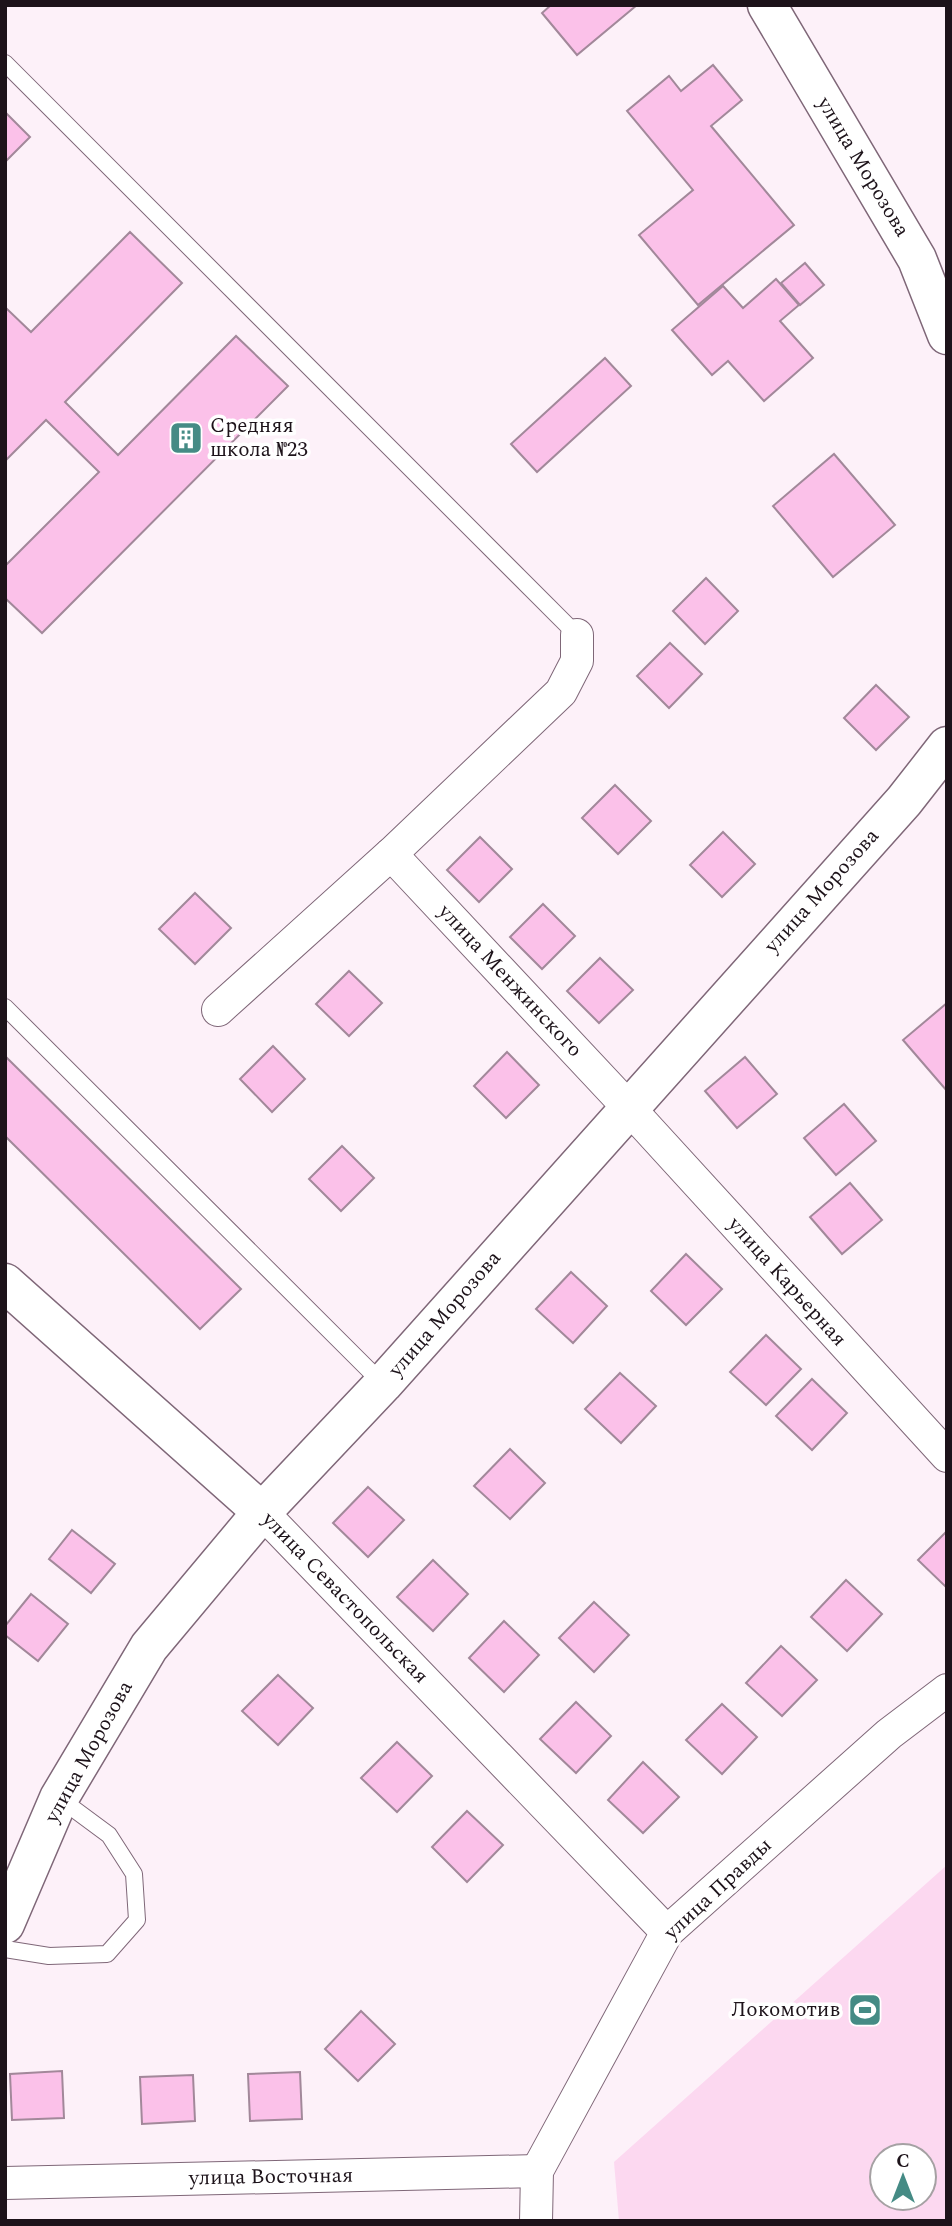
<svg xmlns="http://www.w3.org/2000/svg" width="952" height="2226" viewBox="0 0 952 2226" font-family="Spectral,serif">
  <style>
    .green { fill: #fcd8f0; fill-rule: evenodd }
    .building { fill: #fbc1e9; stroke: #a2889a; stroke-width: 2 }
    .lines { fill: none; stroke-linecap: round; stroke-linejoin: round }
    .lane-casing { stroke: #7f6778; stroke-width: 18 }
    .street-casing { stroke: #7f6778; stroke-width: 34 }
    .secondary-casing { stroke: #7f6778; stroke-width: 41 }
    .primary-casing { stroke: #7f6778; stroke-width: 41 }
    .lane { stroke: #fff; stroke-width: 16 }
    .street { stroke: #fff; stroke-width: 32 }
    .secondary { stroke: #fff; stroke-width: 38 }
    .primary { stroke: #fff; stroke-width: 38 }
    .labels { text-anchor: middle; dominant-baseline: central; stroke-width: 7; stroke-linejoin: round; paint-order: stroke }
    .street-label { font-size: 21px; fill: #1d131a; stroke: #fff }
    .poi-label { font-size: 21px; fill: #1d131a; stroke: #fff; text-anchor: start }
  </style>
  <rect width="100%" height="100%" fill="#fdf1f9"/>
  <path class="green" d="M947 1865V2221H619L614 2162ZM882 2156H924V2198H882Z"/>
  <g class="building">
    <path d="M551 5H637L577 55 542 13Z"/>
    <path d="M713 65 742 100 711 126 794 225 698 305 639 235 693 190 627 111 669 76 681 91Z"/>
    <path d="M5 112 30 137 5 162Z"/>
    <path d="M130 232 182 283 65 402 118 455 236 336 288 386 42 633 5 598V566L99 472 46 420 5 461V307L31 332Z"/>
    <path d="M805 263 824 285 800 305 781 283Z"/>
    <path d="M776 279 799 305 780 321 813 358 764 401 728 361 712 375 672 330 723 286 743 308Z"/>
    <path d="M605 358 631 386 537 472 511 444Z"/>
    <path d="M834 454 895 525 833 577 773 506Z"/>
    <path d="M706 578 738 611 705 644 673 611Z"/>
    <path d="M670 643 702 674 669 708 637 676Z"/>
    <path d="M876 685 909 717 876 750 844 718Z"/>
    <path d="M615 785 651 821 618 854 582 818Z"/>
    <path d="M723 832 755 864 722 897 690 865Z"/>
    <path d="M480 837 512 869 479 902 447 870Z"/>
    <path d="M195 893 231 928 195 964 159 929Z"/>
    <path d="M543 904 575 936 542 969 510 937Z"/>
    <path d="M600 958 633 990 599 1023 567 991Z"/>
    <path d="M349 971 382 1003 349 1036 316 1004Z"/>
    <path d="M947 1003V1091L903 1040Z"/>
    <path d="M273 1046 305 1079 272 1112 240 1079Z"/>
    <path d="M507 1052 539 1085 506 1118 474 1086Z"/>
    <path d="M5 1056 241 1289 200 1329 5 1136Z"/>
    <path d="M745 1057 777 1094 737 1128 705 1091Z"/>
    <path d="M844 1104 876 1141 836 1175 804 1138Z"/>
    <path d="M342 1146 374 1178 341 1211 309 1179Z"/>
    <path d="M850 1183 882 1220 842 1254 810 1217Z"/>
    <path d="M686 1254 722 1289 686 1325 651 1291Z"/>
    <path d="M571 1272 607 1306 573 1343 536 1309Z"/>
    <path d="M766 1335 801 1369 766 1405 730 1372Z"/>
    <path d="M620 1373 656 1406 621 1443 585 1409Z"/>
    <path d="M812 1379 847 1413 812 1450 776 1416Z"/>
    <path d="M510 1449 545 1483 510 1519 474 1486Z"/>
    <path d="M368 1487 404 1520 368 1557 333 1523Z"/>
    <path d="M72 1530 115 1564 91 1593 49 1559Z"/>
    <path d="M947 1531V1588L918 1560Z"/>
    <path d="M433 1560 468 1594 433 1631 397 1597Z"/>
    <path d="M846 1580 882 1614 847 1651 811 1617Z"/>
    <path d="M31 1594 68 1624 38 1661 5 1635V1626Z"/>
    <path d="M594 1602 629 1635 594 1672 559 1638Z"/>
    <path d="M504 1621 539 1655 504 1692 469 1658Z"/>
    <path d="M781 1646 817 1680 782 1716 746 1683Z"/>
    <path d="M278 1675 313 1708 278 1745 242 1711Z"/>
    <path d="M576 1702 611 1736 576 1773 540 1739Z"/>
    <path d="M722 1704 757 1737 722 1774 686 1740Z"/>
    <path d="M397 1742 432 1776 397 1812 361 1778Z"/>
    <path d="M643 1762 679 1797 643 1833 608 1800Z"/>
    <path d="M467 1811 503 1845 467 1882 432 1847Z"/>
    <path d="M361 2011 395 2044 358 2081 325 2049Z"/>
    <path d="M62 2071 64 2118 12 2120 10 2074Z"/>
    <path d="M300 2072 302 2119 250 2121 248 2074Z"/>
    <path d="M193 2075 195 2121 142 2124 140 2077Z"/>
  </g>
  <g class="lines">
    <defs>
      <g id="lane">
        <path d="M5 63 577 635"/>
        <path d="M5 1007 383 1384"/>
        <path d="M5 1949 49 1956 107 1954 137 1920 134 1874 109 1835 59 1798"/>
      </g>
      <g id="street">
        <path d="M391 854 628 1107 947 1456"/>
        <path d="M218 1010 391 854 561 692 577 661V635"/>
        <path d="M262 1512 667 1932"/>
        <path d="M5 2183 537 2171"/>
        <path d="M536 2221 537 2171 667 1932 889 1734 947 1690"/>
      </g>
      <path id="secondary" d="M5 1924 59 1798 149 1647 262 1512"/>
      <g id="primary">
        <path d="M767 5 917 259 947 335"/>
        <path d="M5 1283 262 1512 383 1384 904 801 947 746"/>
      </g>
    </defs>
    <use href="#lane" class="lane-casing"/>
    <use href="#street" class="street-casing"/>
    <use href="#secondary" class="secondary-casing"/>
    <use href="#primary" class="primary-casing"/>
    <use href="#lane" class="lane"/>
    <use href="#street" class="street"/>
    <use href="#secondary" class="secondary"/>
    <use href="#primary" class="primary"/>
  </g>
  <defs>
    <symbol id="building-square" viewBox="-11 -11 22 22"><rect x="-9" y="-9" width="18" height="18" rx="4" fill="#458b85" stroke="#fff"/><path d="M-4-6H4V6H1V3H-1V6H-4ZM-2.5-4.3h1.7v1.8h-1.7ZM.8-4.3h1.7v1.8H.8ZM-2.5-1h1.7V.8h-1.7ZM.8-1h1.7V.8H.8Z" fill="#fff"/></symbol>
    <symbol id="stadium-square" viewBox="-11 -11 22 22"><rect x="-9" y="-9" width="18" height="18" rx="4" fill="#458b85" stroke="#fff"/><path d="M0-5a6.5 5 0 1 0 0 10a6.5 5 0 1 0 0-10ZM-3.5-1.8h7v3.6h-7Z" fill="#fff"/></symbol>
  </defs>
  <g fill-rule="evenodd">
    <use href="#building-square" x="167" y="419" width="38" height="38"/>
    <use href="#stadium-square" x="846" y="1991" width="38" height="38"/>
  </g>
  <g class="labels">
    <g class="street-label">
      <text transform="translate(863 167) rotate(59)">улица Морозова</text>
      <text transform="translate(822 891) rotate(-48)">улица Морозова</text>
      <text transform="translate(510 981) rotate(47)">улица Менжинского</text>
      <text transform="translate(787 1282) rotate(48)">улица Карьерная</text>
      <text transform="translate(445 1314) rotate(-49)">улица Морозова</text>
      <text transform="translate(345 1598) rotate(46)">улица Севастопольская</text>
      <text transform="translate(89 1752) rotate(-61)">улица Морозова</text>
      <text transform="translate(718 1889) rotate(-43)">улица Правды</text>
      <text transform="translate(271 2177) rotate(-1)">улица Восточная</text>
    </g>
    <g class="poi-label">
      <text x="210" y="426">Средняя<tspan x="210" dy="24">школа №23</tspan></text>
      <text x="840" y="2010" text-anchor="end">Локомотив</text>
    </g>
  </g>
  <rect width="952" height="2226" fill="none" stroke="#1d131a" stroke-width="14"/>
  <g transform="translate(903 2177)"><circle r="33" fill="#ffffff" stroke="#a5a1a3" stroke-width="2"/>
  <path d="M0-5L12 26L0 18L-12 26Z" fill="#458b85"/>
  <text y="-10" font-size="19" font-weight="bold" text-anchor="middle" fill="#1d131a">С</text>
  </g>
</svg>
